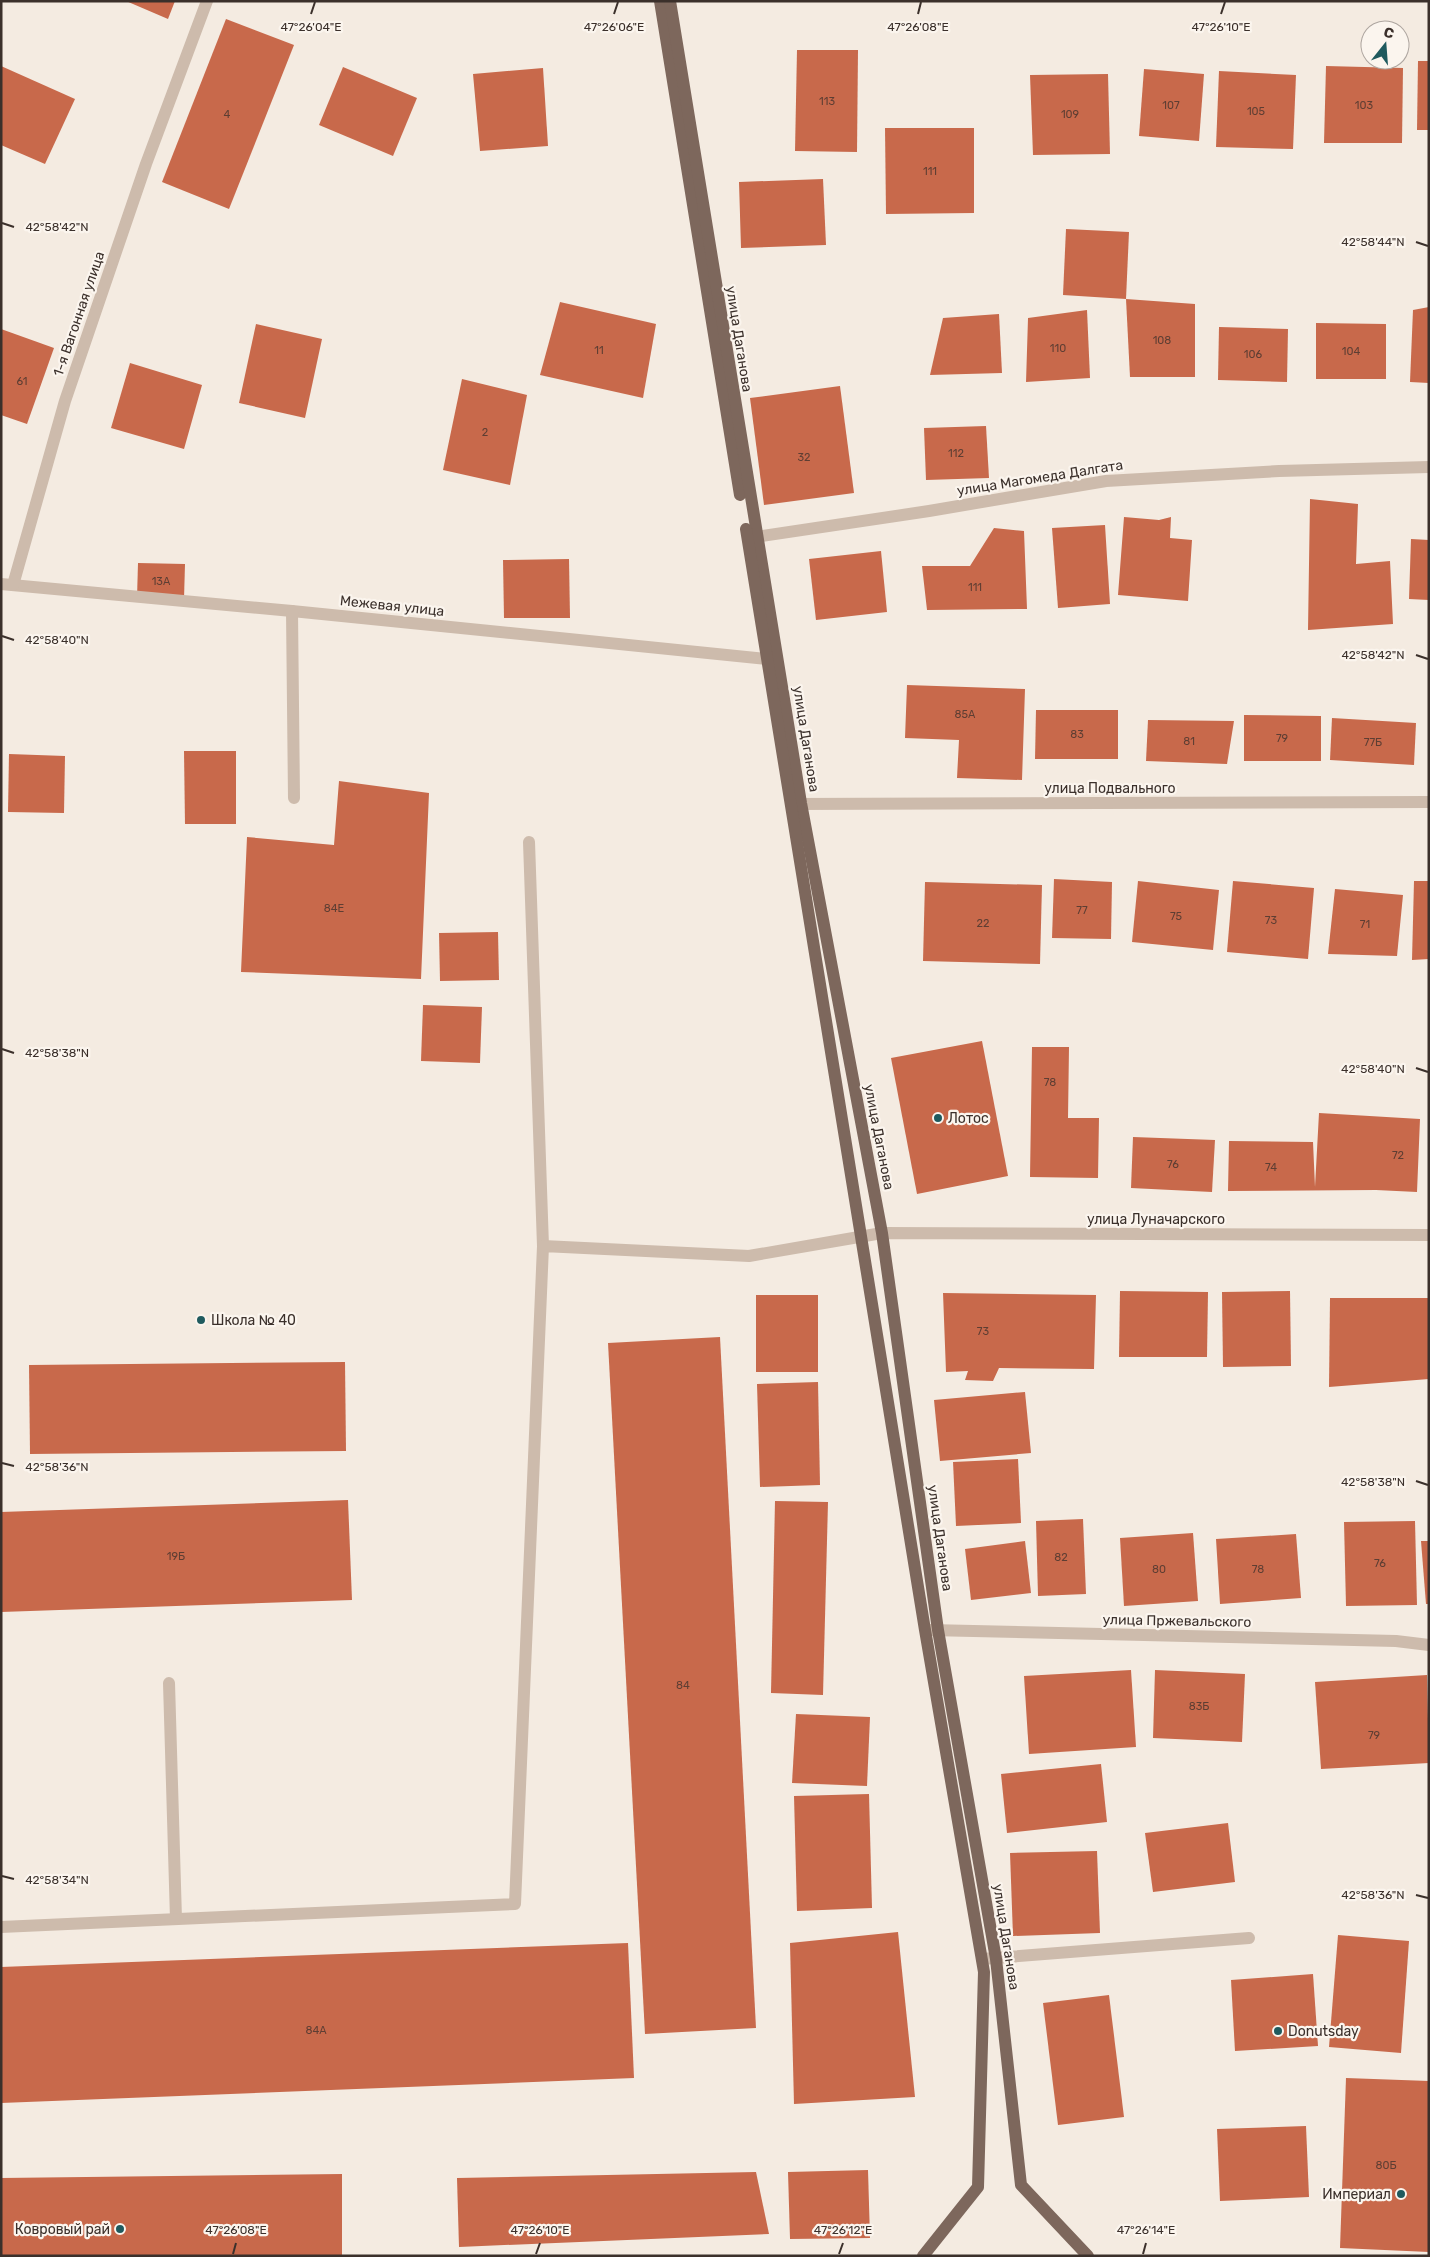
<svg xmlns="http://www.w3.org/2000/svg" width="1430" height="2257" viewBox="0 0 1430 2257" font-family="Rubik,sans-serif">
  <style>
    .building { fill: #c8694b }
    .lines { fill: none; stroke-linecap: round; stroke-linejoin: round }
    .minor { stroke: #cdbbac; stroke-width: 12 }
    .major { stroke: #7d675c; stroke-width: 12 }
    .ticks { fill: none; stroke: #3b302b; stroke-width: 2 }
    .poi-dot { fill: #1f5a5e; stroke: #fbf5ee; stroke-width: 2 }
    .labels { text-anchor: middle; dominant-baseline: central; stroke-width: 4.5; stroke-linejoin: round; paint-order: stroke }
    .number-label { font-size: 11px; fill: #5e3e33 }
    .street-label { font-size: 14px; fill: #3b302b; stroke: #fbf5ee }
    .poi-label { font-size: 14px; fill: #3b302b; stroke: #fbf5ee; text-anchor: start }
    .ticks-label { font-size: 12px; text-anchor: middle; fill: #3b302b; stroke: #fbf5ee; stroke-width: 4.5; stroke-linejoin: round; paint-order: stroke }
  </style>
  <rect width="100%" height="100%" fill="#f4ebe1"/>
  <g class="building">
    <path d="M126 1H175L168 19Z"/>
    <path d="M226 19 294 45 229 209 162 182Z"/>
    <path d="M797 50H858L857 152 795 151Z"/>
    <path d="M1418 61H1429V130H1417Z"/>
    <path d="M1 66 75 99 45 164 1 145Z"/>
    <path d="M1326 66 1403 68 1402 143H1324Z"/>
    <path d="M343 67 417 98 393 156 319 125Z"/>
    <path d="M543 68 548 146 480 151 473 74Z"/>
    <path d="M1144 69 1204 74 1199 141 1139 136Z"/>
    <path d="M1219 71 1296 75 1293 149 1216 147Z"/>
    <path d="M1108 74 1110 154 1033 155 1030 75Z"/>
    <path d="M885 128H974V213L886 214Z"/>
    <path d="M823 179 826 245 741 248 739 182Z"/>
    <path d="M1066 229 1129 232 1126 299 1063 295Z"/>
    <path d="M1126 299 1195 304V377H1130Z"/>
    <path d="M560 302 656 324 643 398 540 375Z"/>
    <path d="M1429 307V383L1410 382 1413 310Z"/>
    <path d="M1087 310 1090 378 1026 382 1028 318Z"/>
    <path d="M999 314 1002 373 930 375 943 318Z"/>
    <path d="M1316 323 1386 324V379H1316Z"/>
    <path d="M256 324 322 339 305 418 239 403Z"/>
    <path d="M1219 327 1288 329 1287 382 1218 380Z"/>
    <path d="M1 329 54 348 27 424 1 415Z"/>
    <path d="M130 363 202 385 184 449 111 428Z"/>
    <path d="M462 379 527 395 510 485 443 470Z"/>
    <path d="M840 386 854 493 764 505 750 398Z"/>
    <path d="M986 426 989 478 926 480 924 428Z"/>
    <path d="M1310 499 1358 504 1356 564 1390 561 1393 624 1308 630Z"/>
    <path d="M1124 517 1159 520 1171 517 1170 538 1192 540 1188 601 1118 595Z"/>
    <path d="M1105 525 1110 604 1058 608 1052 528Z"/>
    <path d="M994 528 1024 531 1027 609 927 610 922 566H970Z"/>
    <path d="M1411 539 1429 540V600L1409 599Z"/>
    <path d="M881 551 887 612 816 620 809 559Z"/>
    <path d="M569 559 570 618H504L503 560Z"/>
    <path d="M138 563 185 564 184 599 137 598Z"/>
    <path d="M907 685 1025 689 1022 780 957 778 959 740 905 738Z"/>
    <path d="M1036 710H1118V759H1035Z"/>
    <path d="M1244 715 1321 716V761H1244Z"/>
    <path d="M1332 718 1416 723 1414 765 1330 760Z"/>
    <path d="M1148 720 1234 721 1227 764 1146 761Z"/>
    <path d="M184 751H236V824H185Z"/>
    <path d="M9 754 65 756 64 813 8 812Z"/>
    <path d="M339 781 429 793 421 979 241 972 247 837 334 845Z"/>
    <path d="M1054 879 1112 882 1111 939 1052 938Z"/>
    <path d="M1138 881 1219 890 1213 950 1132 942Z"/>
    <path d="M1233 881 1314 888 1308 959 1227 952Z"/>
    <path d="M1414 881H1429V959L1412 960Z"/>
    <path d="M925 882 1042 885 1040 964 923 961Z"/>
    <path d="M1335 889 1403 895 1397 956 1328 954Z"/>
    <path d="M498 932 499 980 440 981 439 933Z"/>
    <path d="M423 1005 482 1007 480 1063 421 1061Z"/>
    <path d="M982 1041 1008 1176 917 1194 891 1058Z"/>
    <path d="M1032 1047H1069L1068 1118H1099L1098 1178 1030 1177Z"/>
    <path d="M1319 1113 1420 1119 1417 1192 1376 1190 1228 1191 1229 1141 1313 1142 1315 1187Z"/>
    <path d="M1133 1137 1215 1140 1212 1192 1131 1188Z"/>
    <path d="M1120 1291 1208 1292 1207 1357H1119Z"/>
    <path d="M1290 1291 1291 1366 1223 1367 1222 1292Z"/>
    <path d="M943 1293 1096 1295 1094 1369 999 1368 993 1381 965 1380 968 1371 946 1372Z"/>
    <rect x="756" y="1295" width="62" height="77"/>
    <path d="M1330 1298H1429V1379L1329 1387Z"/>
    <path d="M720 1337 756 2028 645 2034 608 1343Z"/>
    <path d="M345 1362 346 1451 30 1454 29 1365Z"/>
    <path d="M818 1382 820 1485 760 1487 757 1384Z"/>
    <path d="M1025 1392 1031 1453 940 1461 934 1400Z"/>
    <path d="M1018 1459 1021 1523 956 1526 953 1462Z"/>
    <path d="M348 1500 352 1600 1 1612V1512Z"/>
    <path d="M775 1501 828 1502 823 1695 771 1693Z"/>
    <path d="M1083 1519 1086 1594 1038 1596 1036 1521Z"/>
    <path d="M1415 1521 1417 1605 1346 1606 1344 1522Z"/>
    <path d="M1193 1533 1198 1601 1124 1606 1120 1538Z"/>
    <path d="M1296 1534 1301 1598 1220 1604 1216 1539Z"/>
    <path d="M1025 1541 1031 1593 971 1600 965 1549Z"/>
    <path d="M1421 1541H1429V1604H1426Z"/>
    <path d="M1131 1670 1136 1747 1029 1754 1024 1676Z"/>
    <path d="M1155 1670 1245 1674 1242 1742 1153 1738Z"/>
    <path d="M1427 1675 1429 1763 1321 1769 1315 1682Z"/>
    <path d="M796 1714 870 1717 867 1786 792 1783Z"/>
    <path d="M1101 1764 1107 1822 1007 1833 1001 1774Z"/>
    <path d="M869 1794 872 1908 797 1911 794 1796Z"/>
    <path d="M1228 1823 1235 1882 1153 1892 1145 1833Z"/>
    <path d="M1097 1851 1100 1933 1013 1936 1010 1853Z"/>
    <path d="M898 1932 915 2097 794 2104 790 1943Z"/>
    <path d="M1338 1935 1409 1941 1401 2053 1329 2047Z"/>
    <path d="M628 1943 634 2078 1 2103V1967Z"/>
    <path d="M1313 1974 1318 2046 1235 2051 1231 1980Z"/>
    <path d="M1109 1995 1124 2117 1058 2125 1043 2003Z"/>
    <path d="M1346 2078 1429 2081V2252L1340 2248Z"/>
    <path d="M1306 2126 1309 2197 1220 2201 1217 2129Z"/>
    <path d="M868 2170 870 2238 790 2239 788 2172Z"/>
    <path d="M756 2172 769 2234 459 2247 457 2178Z"/>
    <path d="M342 2174V2256H1V2178Z"/>
  </g>
  <g class="lines">
    <g class="minor">
      <path d="M749 538 929 511 1106 481 1279 471 1429 467"/>
      <path d="M1 584 292 611 777 660"/>
      <path d="M13 585 65 401 146 164 207 1"/>
      <path d="M292 611 294 798"/>
      <path d="M791 804 1429 802"/>
      <path d="M529 842 543 1246"/>
      <path d="M929 1630 1396 1641 1429 1645"/>
      <path d="M169 1683 176 1919"/>
      <path d="M1 1927 515 1904 543 1246 749 1256 882 1233 1429 1235"/>
      <path d="M982 1959 1249 1938"/>
    </g>
    <g class="major">
      <path d="M660 1 740 495"/>
      <path d="M670 1 801 803 882 1233 938 1630 996 1959 1021 2185 1088 2256"/>
      <path d="M746 529 925 1630 984 1972 978 2187 923 2256"/>
    </g>
  </g>
  <path class="ticks" d="M311 14 315 2M614 14 618 2M918 14 921 2M1221 14 1225 2M2 223 14 227M1416 242 1428 246M2 636 14 640M1416 655 1428 659M2 1049 14 1053M1416 1068 1428 1072M2 1463 14 1466M1416 1481 1428 1485M2 1876 14 1879M1416 1895 1428 1898M233 2254 236 2243M536 2254 540 2243M839 2254 843 2243M1143 2254 1146 2243"/>
  <g class="poi-dot">
    <circle cx="938" cy="1118" r="5"/>
    <circle cx="201" cy="1320" r="5"/>
    <circle cx="1278" cy="2031" r="5"/>
    <circle cx="1401" cy="2194" r="5"/>
    <circle cx="120" cy="2229" r="5"/>
  </g>
  <g class="labels">
    <g class="number-label">
      <text x="827" y="101">113</text>
      <text x="1171" y="105">107</text>
      <text x="1364" y="105">103</text>
      <text x="1256" y="111">105</text>
      <text x="227" y="114">4</text>
      <text x="1070" y="114">109</text>
      <text x="930" y="171">111</text>
      <text x="1162" y="340">108</text>
      <text x="1058" y="348">110</text>
      <text x="599" y="350">11</text>
      <text x="1351" y="351">104</text>
      <text x="1253" y="354">106</text>
      <text x="22" y="381">61</text>
      <text x="485" y="432">2</text>
      <text x="956" y="453">112</text>
      <text x="804" y="457">32</text>
      <text x="161" y="581">13А</text>
      <text x="975" y="587">111</text>
      <text x="965" y="714">85А</text>
      <text x="1077" y="734">83</text>
      <text x="1282" y="738">79</text>
      <text x="1189" y="741">81</text>
      <text x="1373" y="742">77Б</text>
      <text x="334" y="908">84Е</text>
      <text x="1082" y="910">77</text>
      <text x="1176" y="916">75</text>
      <text x="1271" y="920">73</text>
      <text x="983" y="923">22</text>
      <text x="1365" y="924">71</text>
      <text x="1050" y="1082">78</text>
      <text x="1398" y="1155">72</text>
      <text x="1173" y="1164">76</text>
      <text x="1271" y="1167">74</text>
      <text x="983" y="1331">73</text>
      <text x="176" y="1556">19Б</text>
      <text x="1061" y="1557">82</text>
      <text x="1380" y="1563">76</text>
      <text x="1159" y="1569">80</text>
      <text x="1258" y="1569">78</text>
      <text x="683" y="1685">84</text>
      <text x="1199" y="1706">83Б</text>
      <text x="1374" y="1735">79</text>
      <text x="316" y="2030">84А</text>
      <text x="1386" y="2165">80Б</text>
    </g>
    <g class="street-label">
      <text transform="translate(79 314) rotate(-71)">1-я Вагонная улица</text>
      <text transform="translate(739 339) rotate(81)">улица Даганова</text>
      <text transform="translate(1040 478) rotate(-9)">улица Магомеда Далгата</text>
      <text transform="translate(392 606) rotate(6)">Межевая улица</text>
      <text transform="translate(806 739) rotate(81)">улица Даганова</text>
      <text x="1110" y="788">улица Подвального</text>
      <text transform="translate(879 1137) rotate(79)">улица Даганова</text>
      <text x="1156" y="1219">улица Луначарского</text>
      <text transform="translate(940 1538) rotate(82)">улица Даганова</text>
      <text transform="translate(1177 1621) rotate(1)">улица Пржевальского</text>
      <text transform="translate(1006 1937) rotate(81)">улица Даганова</text>
    </g>
    <g class="poi-label">
      <text x="948" y="1118">Лотос</text>
      <text x="211" y="1320">Школа № 40</text>
      <text x="1288" y="2031">Donutsday</text>
      <text x="1391" y="2194" text-anchor="end">Империал</text>
      <text x="110" y="2229" text-anchor="end">Ковровый рай</text>
    </g>
  </g>
  <g class="ticks-label">
    <text x="311" y="31">47°26'04"E</text>
    <text x="614" y="31">47°26'06"E</text>
    <text x="918" y="31">47°26'08"E</text>
    <text x="1221" y="31">47°26'10"E</text>
    <text x="57" y="231">42°58'42"N</text>
    <text x="1373" y="246">42°58'44"N</text>
    <text x="57" y="644">42°58'40"N</text>
    <text x="1373" y="659">42°58'42"N</text>
    <text x="57" y="1057">42°58'38"N</text>
    <text x="1373" y="1073">42°58'40"N</text>
    <text x="57" y="1471">42°58'36"N</text>
    <text x="1373" y="1486">42°58'38"N</text>
    <text x="57" y="1884">42°58'34"N</text>
    <text x="1373" y="1899">42°58'36"N</text>
    <text x="236" y="2234">47°26'08"E</text>
    <text x="540" y="2234">47°26'10"E</text>
    <text x="843" y="2234">47°26'12"E</text>
    <text x="1146" y="2234">47°26'14"E</text>
  </g>
  <rect width="1430" height="2257" fill="none" stroke="#3b302b" stroke-width="5"/>
  <g transform="translate(1385 45) rotate(17)"><circle r="24" fill="#fbf5ee" stroke="#aea6a0"/>
  <path d="M0-4L9 19L0 12L-9 19Z" fill="#1f5a5e"/>
  <text y="-8" font-size="14" font-weight="bold" text-anchor="middle" fill="#3b302b">С</text>
  </g>
</svg>
